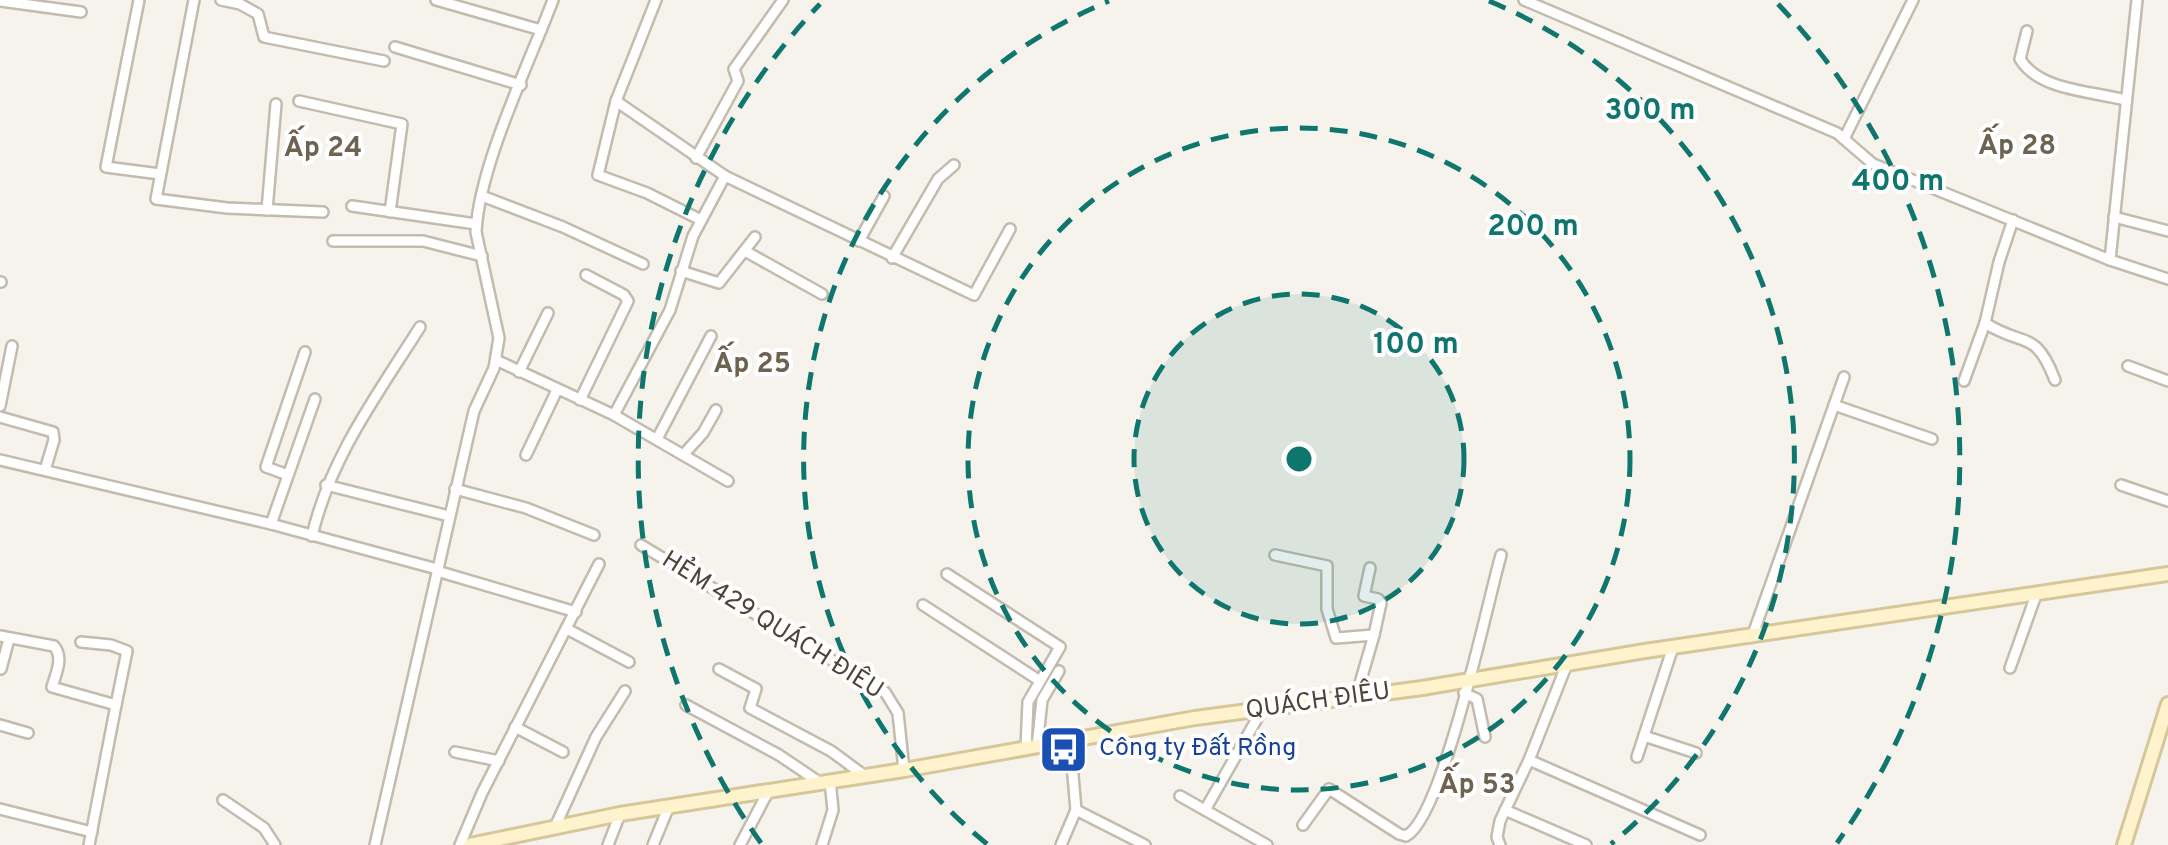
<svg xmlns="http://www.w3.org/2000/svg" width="2168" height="845" viewBox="0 0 2168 845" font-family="Overpass,sans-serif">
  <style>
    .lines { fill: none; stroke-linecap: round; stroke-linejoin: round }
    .street-casing { stroke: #c2bbae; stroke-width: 14 }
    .secondary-casing { stroke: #d6c79b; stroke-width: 18 }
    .street { stroke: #fff; stroke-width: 9 }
    .secondary { stroke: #fff3cd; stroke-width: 12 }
    .ring { fill: none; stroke: #0f766e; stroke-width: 5; stroke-dasharray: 18 12 }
    .labels { text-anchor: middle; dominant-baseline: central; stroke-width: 8; stroke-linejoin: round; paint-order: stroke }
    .street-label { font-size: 25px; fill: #4b4439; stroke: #fff }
    .transit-label { font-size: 25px; fill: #164399; stroke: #fff; text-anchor: start }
    .neighbourhood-label { font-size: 28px; font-weight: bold; fill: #6e6250; stroke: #fff }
    .centre { fill: #0f766e; stroke: #fff; stroke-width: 5 }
    .ring-label { font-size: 30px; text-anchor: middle; font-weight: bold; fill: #0f766e; stroke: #fff; stroke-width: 8; stroke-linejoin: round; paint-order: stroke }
  </style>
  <rect width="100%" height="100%" fill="#f6f3ec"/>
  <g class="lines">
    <defs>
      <g id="street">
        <path d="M139 0 106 167 160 174"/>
        <path d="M194 0 156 199 227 208 323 212"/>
        <path d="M221 0 240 4 258 14 264 37 384 61"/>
        <path d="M436 0 541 30"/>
        <path d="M656 0 616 101 598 175 647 193 701 220"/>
        <path d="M1524 0 1837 133 1873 164 2110 260 2168 279"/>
        <path d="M0 1 81 12"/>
        <path d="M2027 31 2020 59C2039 91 2093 91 2125 100"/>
        <path d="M395 47 521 85"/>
        <path d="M299 101 402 124 390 212"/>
        <path d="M616 101 725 176 974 295 1010 229"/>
        <path d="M1844 139 1913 0"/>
        <path d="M696 158 738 81 734 69 783 0"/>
        <path d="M482 196 563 227 643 264"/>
        <path d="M352 206 476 224"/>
        <path d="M267 210 276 104"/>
        <path d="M2114 217 2168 231"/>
        <path d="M2013 220 1999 262 1985 323C2024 348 2035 328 2055 380"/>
        <path d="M333 241H423L482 256"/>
        <path d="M859 241 884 196"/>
        <path d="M745 251 822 294"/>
        <path d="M892 258 938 179 954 165"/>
        <path d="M2110 260 2137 0"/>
        <path d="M681 271 719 283 755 237"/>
        <path d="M0 282H1"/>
        <path d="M496 360 614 415 728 481"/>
        <path d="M2128 366 2168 381"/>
        <path d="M519 372 548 313"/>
        <path d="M1964 381 1985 323"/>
        <path d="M580 400 628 301 624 295 586 275"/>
        <path d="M1834 405 1932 439"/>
        <path d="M0 406 12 346"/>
        <path d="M614 415 670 310 693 236 725 176"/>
        <path d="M0 417 53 432 54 440 45 470"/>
        <path d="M657 439 711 336"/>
        <path d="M684 454 703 433 716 410"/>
        <path d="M526 455 557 390"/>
        <path d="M0 460 271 524 437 569"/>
        <path d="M288 475 266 467 305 352"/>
        <path d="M326 485 449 516"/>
        <path d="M2121 485 2168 501"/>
        <path d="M455 489 526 508 594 535"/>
        <path d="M271 524 315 399"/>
        <path d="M312 536C330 458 377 395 420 327"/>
        <path d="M641 545 885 692 898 713 904 770"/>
        <path d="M1275 555 1327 566V609L1336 638 1374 635 1356 697"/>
        <path d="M1370 568 1364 596 1378 599 1381 603 1374 635"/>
        <path d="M437 571 576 612"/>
        <path d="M947 574 1060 647 1028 702 1026 748"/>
        <path d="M923 605 1040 681"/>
        <path d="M567 629 629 662"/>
        <path d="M0 636 54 646C64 658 56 673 52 687L116 705 89 845"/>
        <path d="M1752 637 1844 377"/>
        <path d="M81 642 111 645 127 651 116 705"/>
        <path d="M2010 668 2036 595"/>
        <path d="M1 669 9 639"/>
        <path d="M719 669 756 689 750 708 831 751 865 776"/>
        <path d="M1464 693 1477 699 1485 737"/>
        <path d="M686 705 779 755 819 782"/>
        <path d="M0 725 28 733"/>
        <path d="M515 727 563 752"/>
        <path d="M1644 736 1696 753"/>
        <path d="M1037 747 1042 700 1059 671"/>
        <path d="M455 752 499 761"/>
        <path d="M1637 757 1673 647"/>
        <path d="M1529 760 1700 835"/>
        <path d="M1180 796 1267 845"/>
        <path d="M223 800 264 828 275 845"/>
        <path d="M0 809 92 832"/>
        <path d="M1076 810 1145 845"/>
        <path d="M1205 810 1262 710"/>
        <path d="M1505 810 1586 845"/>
        <path d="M1303 825 1329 789 1399 834 1406 836C1443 817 1487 604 1501 555"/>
        <path d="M555 827 596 737 625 691"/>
        <path d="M375 845 474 411 494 368 499 338 476 232C479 166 529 64 553 0"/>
        <path d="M460 845 482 793 599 564"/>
        <path d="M608 845 620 814"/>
        <path d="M653 845 669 806"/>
        <path d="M740 845 769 790"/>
        <path d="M822 845 833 810 830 781"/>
        <path d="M1061 845 1076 810 1070 741"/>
        <path d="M1500 845 1497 837 1500 821 1529 760 1567 664"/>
      </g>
      <g id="secondary">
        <path d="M470 845 620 814 904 770 1195 718 1422 688 1645 651 2168 574"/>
        <path d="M2124 845 2168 704"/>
      </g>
    </defs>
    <use href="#street" class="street-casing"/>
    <use href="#secondary" class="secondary-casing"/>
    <use href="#street" class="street"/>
    <use href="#secondary" class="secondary"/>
  </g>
  <circle cx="1299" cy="459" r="165" fill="#0f766e" fill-opacity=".12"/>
  <g class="ring">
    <circle cx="1299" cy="459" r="165"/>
    <circle cx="1299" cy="459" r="331"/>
    <path d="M987 844A496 496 0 0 1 1109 1M1489 1A496 496 0 0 1 1611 844"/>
    <path d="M761 843A661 661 0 0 1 820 4M1778 4A661 661 0 0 1 1837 843"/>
  </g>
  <defs>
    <symbol id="bus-square" viewBox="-11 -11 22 22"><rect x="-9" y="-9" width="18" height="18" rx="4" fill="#1a4fb4" stroke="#fff"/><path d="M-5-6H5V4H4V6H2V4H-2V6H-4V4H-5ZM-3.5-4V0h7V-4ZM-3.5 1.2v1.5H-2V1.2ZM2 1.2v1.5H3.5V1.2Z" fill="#fff"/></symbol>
  </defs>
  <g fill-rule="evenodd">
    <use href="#bus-square" x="1036" y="722" width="55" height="55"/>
  </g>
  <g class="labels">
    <g class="street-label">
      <text transform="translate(772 626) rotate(32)">HẺM 429 QUÁCH ĐIÊU</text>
      <text transform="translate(1318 702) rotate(-8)">QUÁCH ĐIÊU</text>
    </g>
    <g class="transit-label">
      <text x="1099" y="749">Công ty Đất Rồng</text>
    </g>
    <g class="neighbourhood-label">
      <text x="2017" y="147">Ấp 28</text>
      <text x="323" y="149">Ấp 24</text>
      <text x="752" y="365">Ấp 25</text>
      <text x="1477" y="786">Ấp 53</text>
    </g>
  </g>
  <circle cx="1299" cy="459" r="15" class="centre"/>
  <g class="ring-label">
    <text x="1650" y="119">300 m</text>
    <text x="1898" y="190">400 m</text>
    <text x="1533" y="235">200 m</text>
    <text x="1416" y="353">100 m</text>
  </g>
</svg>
